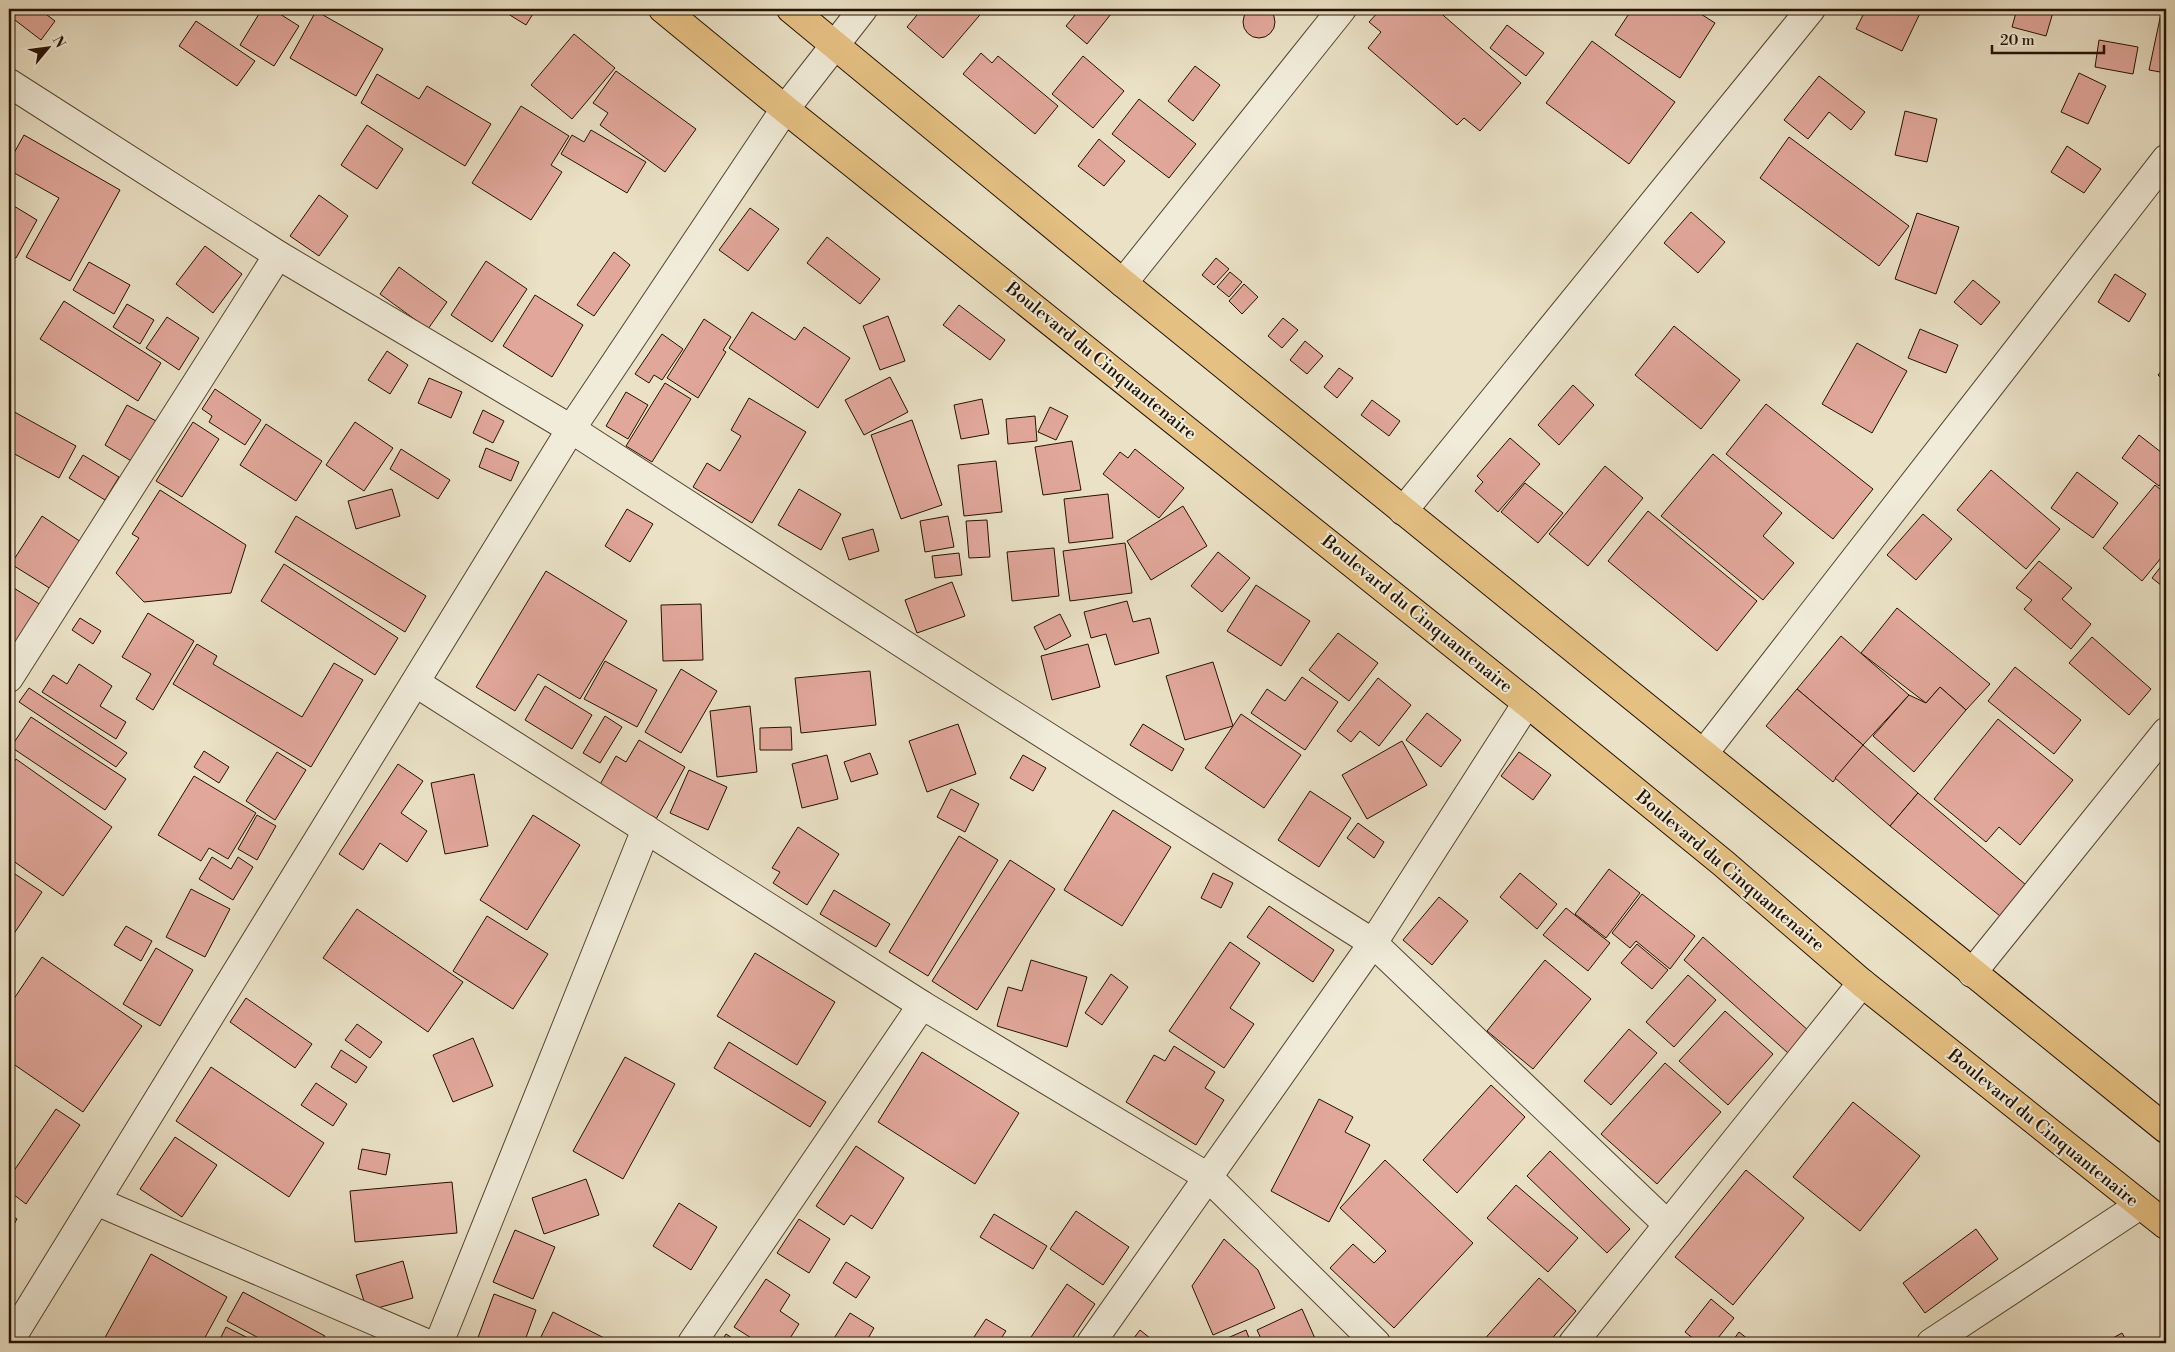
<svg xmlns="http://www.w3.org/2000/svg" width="2175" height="1352" viewBox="0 0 2175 1352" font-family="'Libre Bodoni',serif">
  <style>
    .building { fill: #e1a79b; stroke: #241200 }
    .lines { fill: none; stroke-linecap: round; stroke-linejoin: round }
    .minor-casing { stroke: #564632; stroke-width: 30 }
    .major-casing { stroke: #241200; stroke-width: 30 }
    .minor { stroke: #f1ecda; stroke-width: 28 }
    .major { stroke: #e5c083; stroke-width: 28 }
    .labels { text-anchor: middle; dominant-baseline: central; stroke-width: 4; stroke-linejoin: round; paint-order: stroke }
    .street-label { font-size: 18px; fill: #241200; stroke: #f1ecda }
  </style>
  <rect width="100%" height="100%" fill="#eae1c6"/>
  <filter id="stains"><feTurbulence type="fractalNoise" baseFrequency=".004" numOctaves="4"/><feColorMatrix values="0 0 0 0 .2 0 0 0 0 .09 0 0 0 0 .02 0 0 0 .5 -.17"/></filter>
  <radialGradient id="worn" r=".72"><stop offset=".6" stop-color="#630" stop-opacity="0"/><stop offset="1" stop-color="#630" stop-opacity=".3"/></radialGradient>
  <g class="building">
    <circle cx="1259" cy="22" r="16"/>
    <path d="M17 9H39L55 21 41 40 11 17Z"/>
    <path d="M262 9H272L299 26 274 66 240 45Z"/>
    <path d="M500 9H536L526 25Z"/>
    <path d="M922 9H985L943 58 907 27Z"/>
    <path d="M1080 9H1115L1087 44 1066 26Z"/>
    <path d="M1381 9H1436L1521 83 1480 131 1464 118 1457 125 1368 48 1381 32 1369 22Z"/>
    <path d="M1632 9H1693L1715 23 1680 78 1615 35Z"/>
    <path d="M1866 9H1922L1902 51 1856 29Z"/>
    <path d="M2017 9H2054L2046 36 2012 27Z"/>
    <path d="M2162 9 2166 10V73L2149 70Z"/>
    <path d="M316 11 383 49 356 96 290 58Z"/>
    <path d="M196 21 255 61 237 86 179 46Z"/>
    <path d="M1507 25 1544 53 1526 76 1490 48Z"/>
    <path d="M574 34 615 68 572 119 531 85Z"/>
    <path d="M2099 40 2138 47 2133 74 2095 67Z"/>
    <path d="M1592 41 1675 102 1629 164 1546 103Z"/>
    <path d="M981 53 992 63 998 56 1058 106 1035 134 963 74Z"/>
    <path d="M1083 56 1124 91 1093 128 1052 94Z"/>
    <path d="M1195 66 1220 85 1193 121 1168 101Z"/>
    <path d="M616 71 696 129 665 172 600 125 608 113 593 103Z"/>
    <path d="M2079 73 2106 86 2088 124 2061 112Z"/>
    <path d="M377 74 419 99 427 86 491 124 465 166 361 103Z"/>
    <path d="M1819 76 1865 112 1851 130 1829 112 1808 139 1784 120Z"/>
    <path d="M1139 99 1196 144 1169 178 1112 134Z"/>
    <path d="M521 106 569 136 551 165 562 172 531 220 472 183Z"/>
    <path d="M1905 111 1937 119 1927 162 1895 155Z"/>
    <path d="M367 125 403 149 377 189 341 165Z"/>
    <path d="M591 130 646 162 627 193 561 154 572 135 584 142Z"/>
    <path d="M24 135 120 190 70 281 26 257 59 198 9 170V162Z"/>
    <path d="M1789 137 1909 226 1879 266 1760 178Z"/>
    <path d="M1099 139 1125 161 1104 186 1078 166Z"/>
    <path d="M2067 146 2101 169 2084 193 2051 172Z"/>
    <path d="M319 195 348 216 319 256 290 236Z"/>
    <path d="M9 203 37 220 16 258 9 254Z"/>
    <path d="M750 208 779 229 748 271 719 250Z"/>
    <path d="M1691 212 1725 242 1698 273 1664 243Z"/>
    <path d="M1917 213 1959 227 1936 294 1895 279Z"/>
    <path d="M827 237 880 279 860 304 807 263Z"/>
    <path d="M205 246 242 274 213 313 176 284Z"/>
    <path d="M614 252 630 265 594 316 577 305Z"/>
    <path d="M1216 258 1229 269 1214 285 1202 275Z"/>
    <path d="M486 261 527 289 492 342 451 315Z"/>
    <path d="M89 262 130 285 114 314 73 290Z"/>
    <path d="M399 267 447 302 428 329 380 294Z"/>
    <path d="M1230 272 1242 282 1229 297 1217 287Z"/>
    <path d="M2115 274 2146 294 2129 322 2098 302Z"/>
    <path d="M1973 280 2000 302 1981 325 1954 302Z"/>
    <path d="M1244 284 1258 297 1242 314 1229 301Z"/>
    <path d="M535 295 583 325 552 377 503 346Z"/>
    <path d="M64 301 161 363 138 401 40 339Z"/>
    <path d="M127 304 154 320 140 344 113 327Z"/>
    <path d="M959 305 1005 340 990 360 943 325Z"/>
    <path d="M752 312 795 340 804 327 850 358 818 408 729 348Z"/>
    <path d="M888 316 905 361 880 370 863 326Z"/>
    <path d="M167 317 199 338 179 370 146 348Z"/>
    <path d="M1283 318 1298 330 1282 348 1268 336Z"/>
    <path d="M704 319 731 337 723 350 726 352 698 398 667 378Z"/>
    <path d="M1674 326 1740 380 1701 429 1635 375Z"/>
    <path d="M1920 329 1958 345 1946 373 1908 358Z"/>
    <path d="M662 334 683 349 662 380 654 375 649 383 635 374Z"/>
    <path d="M1305 341 1323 356 1307 374 1290 360Z"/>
    <path d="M1857 343 1907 371 1872 433 1822 404Z"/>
    <path d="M387 351 408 365 390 394 368 380Z"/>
    <path d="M2166 366V382L2158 375Z"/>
    <path d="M1339 368 1353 378 1337 398 1324 387Z"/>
    <path d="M890 377 908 412 864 435 845 400Z"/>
    <path d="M429 378 462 392 451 418 418 403Z"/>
    <path d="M665 383 691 399 652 462 626 446Z"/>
    <path d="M1573 385 1594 405 1559 445 1538 425Z"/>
    <path d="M215 389 261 420 245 445 209 422 212 416 202 409Z"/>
    <path d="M626 392 648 405 628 439 606 426Z"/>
    <path d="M749 398 806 432 752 523 693 487 707 463 720 471 741 436 731 430Z"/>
    <path d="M982 399 989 434 961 439 954 405Z"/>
    <path d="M1372 400 1400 421 1389 436 1361 415Z"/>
    <path d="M1766 404 1873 489 1833 539 1726 454Z"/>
    <path d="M127 405 156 421 133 462 105 445Z"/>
    <path d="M1050 407 1068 416 1056 440 1038 432Z"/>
    <path d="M9 409 76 446 59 478 9 451Z"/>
    <path d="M483 410 504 421 493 443 473 433Z"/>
    <path d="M1035 416 1037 441 1008 444 1006 419Z"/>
    <path d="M912 420 942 505 901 519 871 435Z"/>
    <path d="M193 422 219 439 182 497 156 481Z"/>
    <path d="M355 422 393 448 364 491 326 465Z"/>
    <path d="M266 424 322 461 296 501 240 465Z"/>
    <path d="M2139 435 2166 456V476L2159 486 2122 458Z"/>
    <path d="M1510 438 1540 464 1498 512 1475 491 1483 482 1477 476Z"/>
    <path d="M1072 441 1081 490 1043 495 1035 447Z"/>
    <path d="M486 448 519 462 511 481 479 467Z"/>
    <path d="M401 449 450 480 438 499 390 469Z"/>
    <path d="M1135 449 1184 488 1159 518 1103 474 1120 452 1128 458Z"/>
    <path d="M1713 454 1782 513 1763 536 1794 563 1763 600 1661 516Z"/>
    <path d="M83 455 119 477 105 500 69 478Z"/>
    <path d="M996 461 1002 512 964 516 958 465Z"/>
    <path d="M1605 466 1643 498 1588 566 1549 534Z"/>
    <path d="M1991 470 2060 529 2026 569 1957 510Z"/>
    <path d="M2077 472 2118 503 2093 538 2051 508Z"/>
    <path d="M1525 483 1563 513 1538 543 1501 512Z"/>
    <path d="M2155 485 2166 494V552L2142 581 2103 548Z"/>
    <path d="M392 489 400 516 356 529 348 501Z"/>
    <path d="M799 489 841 514 821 550 778 525Z"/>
    <path d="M160 490 246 545 231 593 144 602 116 573 139 538 132 534Z"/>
    <path d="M1108 494 1113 538 1069 543 1064 499Z"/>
    <path d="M1183 506 1207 546 1151 580 1127 541Z"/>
    <path d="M627 509 653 524 630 562 605 546Z"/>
    <path d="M1648 511 1757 601 1717 651 1608 561Z"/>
    <path d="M1923 514 1952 539 1916 580 1887 555Z"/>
    <path d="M42 516 81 542 51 589 11 564Z"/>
    <path d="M296 516 426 596 405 632 275 552Z"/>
    <path d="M948 516 954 547 925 552 920 521Z"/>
    <path d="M987 520 990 557 969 558 966 521Z"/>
    <path d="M873 529 879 551 849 560 842 538Z"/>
    <path d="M1125 543 1132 593 1070 601 1063 551Z"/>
    <path d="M1054 548 1059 596 1012 601 1007 552Z"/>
    <path d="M1218 552 1250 578 1222 612 1191 586Z"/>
    <path d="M959 553 962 575 935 578 932 556Z"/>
    <path d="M2166 560V589L2152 578Z"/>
    <path d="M2039 561 2072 588 2062 599 2091 624 2071 649 2024 609 2032 600 2016 588Z"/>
    <path d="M284 564 398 638 375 675 261 601Z"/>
    <path d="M546 571 627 621 580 699 538 674 515 711 476 687Z"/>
    <path d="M952 582 965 616 917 633 905 600Z"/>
    <path d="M9 585 41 605 9 659Z"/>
    <path d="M1256 585 1310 621 1281 666 1227 631Z"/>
    <path d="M1127 601 1133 622 1150 618 1159 653 1115 665 1106 634 1091 638 1084 612Z"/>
    <path d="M701 604 703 660 663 661 661 605Z"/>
    <path d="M1897 608 1990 684 1966 710 1940 687 1926 703 1861 653Z"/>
    <path d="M148 613 194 641 153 710 136 699 151 674 122 657Z"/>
    <path d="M1060 614 1071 636 1045 650 1034 627Z"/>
    <path d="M80 618 101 631 93 644 72 630Z"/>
    <path d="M1338 633 1378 663 1349 701 1309 670Z"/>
    <path d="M1841 636 1909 695 1863 745 1797 689Z"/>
    <path d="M2092 637 2151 689 2129 715 2069 663Z"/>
    <path d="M197 644 217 656 213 664 302 717 334 663 363 680 311 767 173 684Z"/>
    <path d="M1088 644 1100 687 1052 700 1041 656Z"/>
    <path d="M605 661 657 690 637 727 584 699Z"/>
    <path d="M1213 662 1233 726 1185 740 1166 676Z"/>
    <path d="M79 664 112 686 100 706 126 722 116 739 42 692 53 675 67 684Z"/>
    <path d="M2015 667 2081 720 2054 754 1988 701Z"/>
    <path d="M681 669 717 691 681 753 645 732Z"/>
    <path d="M870 671 876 725 801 733 795 678Z"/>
    <path d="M1302 677 1338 702 1305 750 1251 713 1267 689 1285 701Z"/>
    <path d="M1378 678 1411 705 1379 746 1360 731 1351 742 1337 731Z"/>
    <path d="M545 686 592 715 572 749 525 720Z"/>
    <path d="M1940 687 1966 710 1914 772 1873 736 1909 695 1926 703Z"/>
    <path d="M29 688 127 753 116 767 19 702Z"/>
    <path d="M1797 689 1863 745 1833 782 1766 726Z"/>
    <path d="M750 706 757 772 717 777 710 711Z"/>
    <path d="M1427 713 1461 740 1441 767 1406 740Z"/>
    <path d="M1241 714 1301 755 1264 808 1205 768Z"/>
    <path d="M605 716 622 727 600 763 583 753Z"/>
    <path d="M31 717 126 779 105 810 11 747Z"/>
    <path d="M1998 719 2073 780 2020 845 1999 827 1986 842 1934 799Z"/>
    <path d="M958 724 976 774 927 792 909 741Z"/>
    <path d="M1143 724 1184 749 1172 771 1130 745Z"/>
    <path d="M791 727 792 750H760V728Z"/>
    <path d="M639 740 685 767 655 821 598 788 616 756 626 762Z"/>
    <path d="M1402 741 1427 785 1367 819 1342 775Z"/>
    <path d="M1863 745 1918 793 1890 826 1835 778Z"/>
    <path d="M204 751 229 767 219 783 194 767Z"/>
    <path d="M277 752 306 770 275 820 246 801Z"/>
    <path d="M1519 752 1551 775 1533 800 1501 776Z"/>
    <path d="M870 753 878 774 851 782 844 762Z"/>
    <path d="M827 755 838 799 802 808 792 764Z"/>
    <path d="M1023 755 1046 768 1033 791 1010 778Z"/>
    <path d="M16 759 112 827 63 896 9 858V770Z"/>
    <path d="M398 764 423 781 401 813 427 831 407 862 380 843 363 870 339 854Z"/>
    <path d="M689 770 727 787 708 830 670 813Z"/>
    <path d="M474 774 488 846 445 854 431 783Z"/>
    <path d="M194 776 256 813 228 859 209 848 201 861 158 835Z"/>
    <path d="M951 789 979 804 965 832 937 817Z"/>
    <path d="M1310 791 1351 818 1319 867 1278 840Z"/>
    <path d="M1918 793 2026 885 2000 916 1890 826Z"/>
    <path d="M1113 810 1171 847 1122 926 1064 890Z"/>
    <path d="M257 815 276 826 257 860 238 849Z"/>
    <path d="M533 815 580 845 527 930 480 900Z"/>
    <path d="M1358 823 1384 842 1374 858 1347 838Z"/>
    <path d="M798 827 839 854 807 905 773 883 780 872 772 868Z"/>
    <path d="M959 836 998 860 928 976 889 952Z"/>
    <path d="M212 857 231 869 238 857 253 867 233 900 199 879Z"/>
    <path d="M1010 860 1055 889 977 1010 932 981Z"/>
    <path d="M1609 869 1640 893 1606 938 1575 914Z"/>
    <path d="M9 870 42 892 13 935 9 933Z"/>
    <path d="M1213 873 1233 883 1221 908 1201 898Z"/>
    <path d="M1520 873 1557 904 1537 929 1500 897Z"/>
    <path d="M191 889 230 909 205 957 166 937Z"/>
    <path d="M834 890 890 924 876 947 820 914Z"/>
    <path d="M1642 894 1695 936 1670 969 1636 941 1630 948 1612 933Z"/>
    <path d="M1439 897 1468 921 1432 965 1403 940Z"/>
    <path d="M1269 906 1334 950 1313 982 1247 937Z"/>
    <path d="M1566 908 1610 943 1588 971 1543 935Z"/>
    <path d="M357 909 463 982 428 1032 323 958Z"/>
    <path d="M487 916 548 954 513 1009 453 971Z"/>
    <path d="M126 926 152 941 141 961 114 945Z"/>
    <path d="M1703 937 1809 1031 1788 1053 1684 960Z"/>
    <path d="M1230 942 1260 963 1230 1008 1254 1024 1224 1068 1169 1031Z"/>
    <path d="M1637 944 1668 970 1652 989 1621 963Z"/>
    <path d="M156 948 193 970 160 1026 123 1004Z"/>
    <path d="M755 953 835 1002 797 1065 717 1016Z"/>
    <path d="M42 957 142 1026 83 1112 9 1061V1006Z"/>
    <path d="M1031 960 1087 977 1067 1047 997 1026 1008 987 1022 991Z"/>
    <path d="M1545 960 1591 999 1533 1069 1487 1031Z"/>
    <path d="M1111 974 1128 987 1102 1025 1085 1013Z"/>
    <path d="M1688 975 1716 1000 1674 1047 1646 1022Z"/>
    <path d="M246 998 312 1044 295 1068 230 1022Z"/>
    <path d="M1725 1011 1773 1054 1728 1105 1679 1061Z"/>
    <path d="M357 1024 382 1042 370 1058 345 1040Z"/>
    <path d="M1629 1029 1657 1053 1611 1105 1584 1081Z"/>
    <path d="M473 1038 493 1086 453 1102 433 1055Z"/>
    <path d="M729 1042 826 1102 810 1127 714 1068Z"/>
    <path d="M1174 1046 1215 1072 1205 1088 1224 1100 1196 1145 1126 1102 1154 1055 1165 1061Z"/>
    <path d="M341 1050 367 1067 356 1083 331 1067Z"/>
    <path d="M922 1052 1019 1113 975 1184 878 1122Z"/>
    <path d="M625 1057 675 1084 623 1179 573 1151Z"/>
    <path d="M1665 1063 1721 1112 1657 1184 1601 1134Z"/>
    <path d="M211 1067 324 1143 289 1197 176 1121Z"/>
    <path d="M316 1083 347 1104 333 1126 301 1105Z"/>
    <path d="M1491 1085 1525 1117 1457 1193 1423 1160Z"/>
    <path d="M1319 1099 1353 1117 1345 1132 1370 1145 1329 1222 1271 1191Z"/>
    <path d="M1853 1102 1920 1156 1860 1231 1793 1177Z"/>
    <path d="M56 1109 80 1125 26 1204 9 1191V1178Z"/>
    <path d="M175 1137 217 1165 182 1217 140 1189Z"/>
    <path d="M856 1146 904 1178 872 1229 851 1215 844 1225 816 1206Z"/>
    <path d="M362 1149 390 1154 386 1175 358 1169Z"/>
    <path d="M1550 1151 1630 1229 1607 1253 1527 1176Z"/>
    <path d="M1385 1160 1473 1243 1394 1328 1330 1268 1353 1244 1374 1263 1386 1251 1340 1208Z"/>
    <path d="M1746 1170 1804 1218 1733 1305 1675 1257Z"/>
    <path d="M586 1179 599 1215 544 1234 532 1198Z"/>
    <path d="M452 1182 457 1233 355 1242 350 1191Z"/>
    <path d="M1516 1185 1578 1238 1548 1272 1487 1218Z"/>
    <path d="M679 1203 717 1227 691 1270 653 1246Z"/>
    <path d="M1076 1211 1129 1247 1103 1285 1050 1249Z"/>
    <path d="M9 1214 17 1219 9 1233Z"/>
    <path d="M994 1214 1047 1246 1033 1269 980 1237Z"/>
    <path d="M799 1219 830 1239 809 1273 777 1253Z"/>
    <path d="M1976 1229 1998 1259 1925 1313 1903 1283Z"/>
    <path d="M515 1230 555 1247 533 1299 493 1282Z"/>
    <path d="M1224 1239 1258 1270 1275 1308 1213 1335 1192 1286Z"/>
    <path d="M151 1254 227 1297 202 1343H102Z"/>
    <path d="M403 1261 413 1298 367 1311 356 1275Z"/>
    <path d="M846 1262 870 1277 856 1298 833 1283Z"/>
    <path d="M1539 1278 1576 1311 1548 1343H1481Z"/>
    <path d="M766 1279 790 1295 780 1311 799 1324 787 1343H759L734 1327Z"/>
    <path d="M1067 1284 1095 1304 1069 1343H1027Z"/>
    <path d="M243 1292 325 1336 321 1343H268L227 1321Z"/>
    <path d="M494 1294 536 1310 524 1343H476Z"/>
    <path d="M1711 1299 1734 1318 1714 1343H1699L1685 1332Z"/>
    <path d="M1302 1309 1317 1343H1263L1257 1330Z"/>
    <path d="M553 1312 612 1342 611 1343H538Z"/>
    <path d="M850 1313 874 1328 866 1342 868 1343H831Z"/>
    <path d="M986 1319 1006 1331 1000 1340 1006 1343H970Z"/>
    <path d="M226 1327 258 1343H218Z"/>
    <path d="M1140 1330 1156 1343H1130Z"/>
    <path d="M1246 1330 1251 1343H1216Z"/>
    <path d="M1739 1332 1753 1343H1731Z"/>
    <path d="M2122 1333 2128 1343H2104Z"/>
    <path d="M726 1334 740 1343H720Z"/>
  </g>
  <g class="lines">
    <defs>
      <g id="minor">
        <path d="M9 83 278 255 571 429 996 704 1373 943 1668 1225"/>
        <path d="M1123 283 1342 9"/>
        <path d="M1403 511 1811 9"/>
        <path d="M9 678 278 255"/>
        <path d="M416 683 922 1005 1208 1177 1376 1343"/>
        <path d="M1704 753 2166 159"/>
        <path d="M1972 973 2166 732"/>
        <path d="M96 1201 426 1343"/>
        <path d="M9 1342 571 429 785 109 863 9"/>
        <path d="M439 1343 646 829"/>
        <path d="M692 1343 922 1005"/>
        <path d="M1091 1343 1373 943 1527 703"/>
        <path d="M1573 1343 1862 983"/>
        <path d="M1931 1343 2140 1205"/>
      </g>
      <g id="major">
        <path d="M663 9 785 109 1527 703 1723 863 1862 983 2166 1225"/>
        <path d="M791 9 1123 283 2166 1129"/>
      </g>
    </defs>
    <use href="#minor" class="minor-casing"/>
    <use href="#major" class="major-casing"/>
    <use href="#minor" class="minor"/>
    <use href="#major" class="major"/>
  </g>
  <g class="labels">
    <g class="street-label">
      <text transform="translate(1101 361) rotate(39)">Boulevard du Cinquantenaire</text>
      <text transform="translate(1417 614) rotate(39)">Boulevard du Cinquantenaire</text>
      <text transform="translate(1730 871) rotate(40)">Boulevard du Cinquantenaire</text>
      <text transform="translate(2043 1128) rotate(39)">Boulevard du Cinquantenaire</text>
    </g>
  </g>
  <rect width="2175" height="1352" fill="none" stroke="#eae1c6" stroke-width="30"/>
  <rect x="10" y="10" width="2155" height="1332" fill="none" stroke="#241200" stroke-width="2.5"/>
  <rect x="15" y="15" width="2145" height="1322" fill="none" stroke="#241200"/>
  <g transform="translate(48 48) rotate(61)" stroke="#f1ecda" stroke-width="4" paint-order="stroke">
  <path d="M0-4L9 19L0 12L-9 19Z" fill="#241200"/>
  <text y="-8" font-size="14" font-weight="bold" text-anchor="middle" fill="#241200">N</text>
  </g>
  <path d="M1992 45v8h112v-8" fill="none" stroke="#241200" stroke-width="2.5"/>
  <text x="2000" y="45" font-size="15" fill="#241200" stroke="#f1ecda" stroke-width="4" paint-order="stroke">20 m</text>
  <rect width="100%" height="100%" filter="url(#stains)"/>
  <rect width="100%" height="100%" fill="url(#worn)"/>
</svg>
